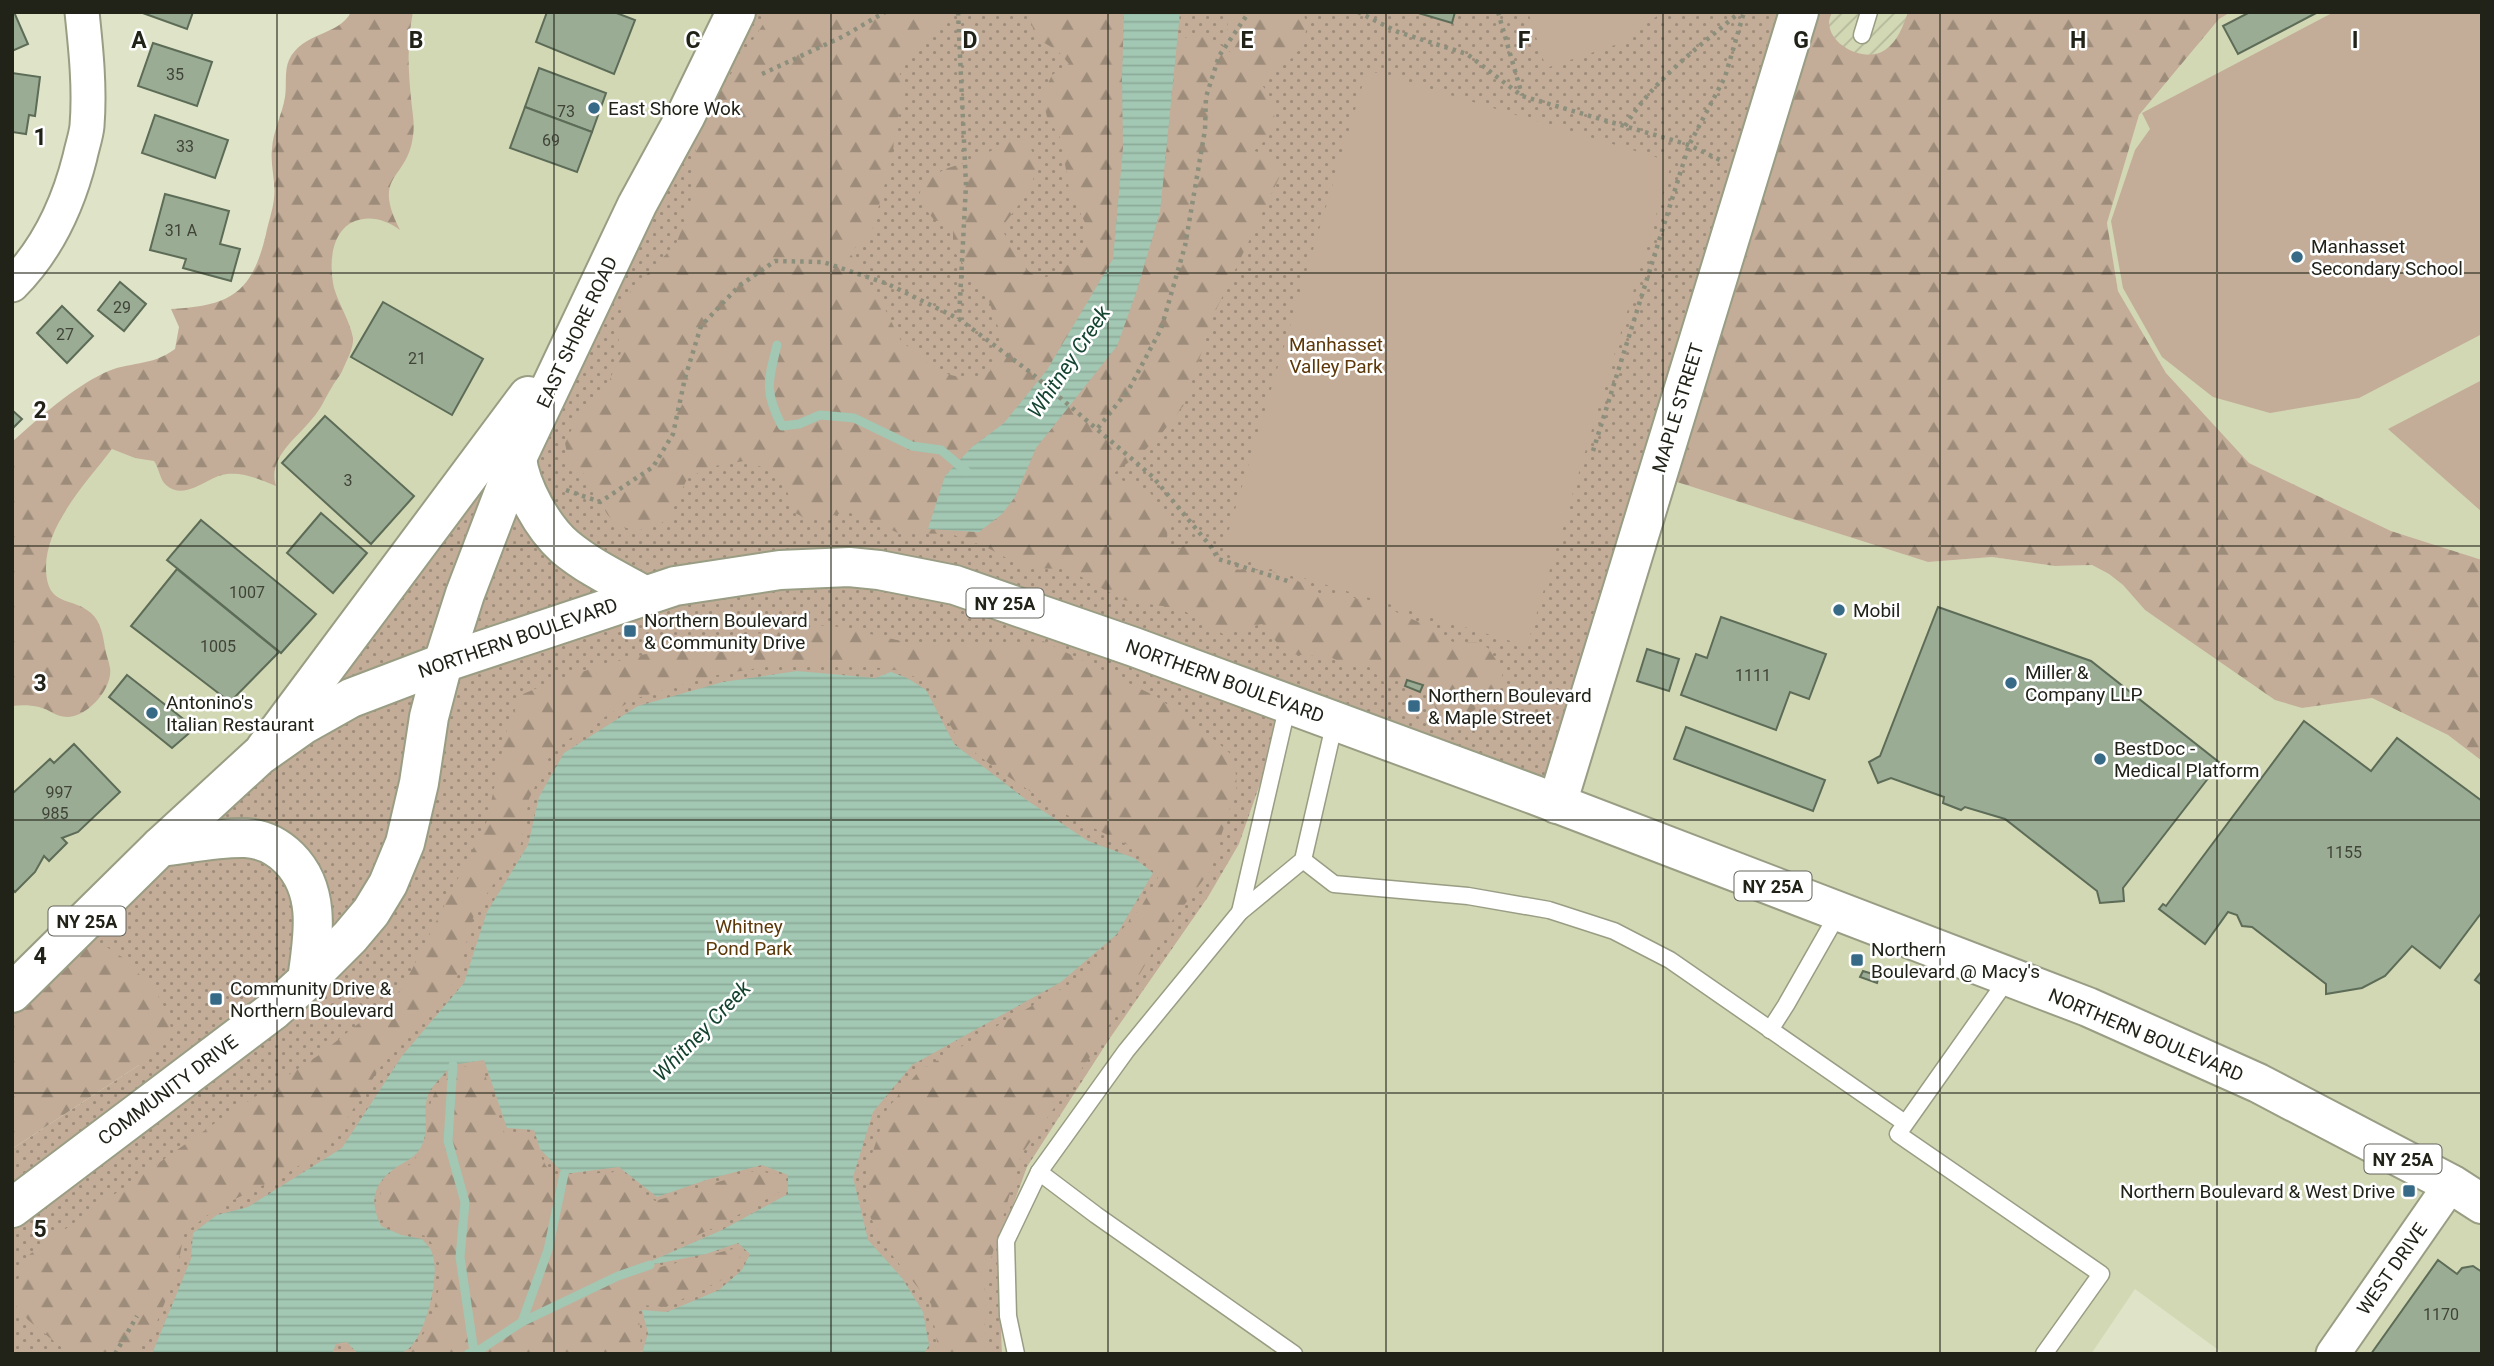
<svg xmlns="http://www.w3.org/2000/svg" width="2494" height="1366" viewBox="0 0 2494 1366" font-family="Roboto,sans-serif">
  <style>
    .built { fill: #d2d7b4 }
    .industrial { fill: url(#industrial-furrows) }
    .grass { fill: url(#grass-dots) }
    .forest { fill: url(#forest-firs) }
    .pitch { fill: #c3ad98 }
    .water { fill: url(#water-rules) }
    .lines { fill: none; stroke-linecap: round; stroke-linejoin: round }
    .stream { stroke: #a2c7b3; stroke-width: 9 }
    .building { fill: #9bac95; stroke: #5c6c57; stroke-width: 2 }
    .lane-casing { stroke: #999d83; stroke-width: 19 }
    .street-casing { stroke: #999d83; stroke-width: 37 }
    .secondary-casing { stroke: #999d83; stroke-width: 42 }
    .primary-casing { stroke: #999d83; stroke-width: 42 }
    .path { stroke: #8c8f7b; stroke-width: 4.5; stroke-dasharray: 3.5 5; stroke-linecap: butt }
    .lane { stroke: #fff; stroke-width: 16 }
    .street { stroke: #fff; stroke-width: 33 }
    .secondary { stroke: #fff; stroke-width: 38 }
    .primary { stroke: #fff; stroke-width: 38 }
    .grid { fill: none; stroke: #212218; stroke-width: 2; stroke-opacity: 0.55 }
    .poi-dot { fill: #366a87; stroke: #fff; stroke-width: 2.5 }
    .labels { text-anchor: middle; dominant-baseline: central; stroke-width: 5; stroke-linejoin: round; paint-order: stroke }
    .number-label { font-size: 16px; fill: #404437 }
    .shield { fill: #fff; stroke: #64645d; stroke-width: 2 }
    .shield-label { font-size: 18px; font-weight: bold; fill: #212218 }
    .poi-label { font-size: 19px; fill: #212218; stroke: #fff; text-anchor: start }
    .street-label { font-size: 19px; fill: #212218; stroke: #fff }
    .park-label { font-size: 19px; fill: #5c3708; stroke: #fff }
    .water-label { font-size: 21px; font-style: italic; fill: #144430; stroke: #fff }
    .grid-label { font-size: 23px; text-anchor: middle; font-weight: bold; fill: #212218; stroke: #fff; stroke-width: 5; stroke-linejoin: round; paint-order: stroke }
  </style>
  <defs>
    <pattern id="industrial-furrows" width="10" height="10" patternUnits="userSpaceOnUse" patternTransform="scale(1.75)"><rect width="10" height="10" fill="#d2d7b4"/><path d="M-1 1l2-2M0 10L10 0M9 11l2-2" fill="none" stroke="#b4b89a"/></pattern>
    <pattern id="grass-dots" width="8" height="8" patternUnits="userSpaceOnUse" patternTransform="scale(1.75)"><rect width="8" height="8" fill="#c3ad98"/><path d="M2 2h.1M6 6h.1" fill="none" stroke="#9e8c7b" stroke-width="1.8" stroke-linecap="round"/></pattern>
    <pattern id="forest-firs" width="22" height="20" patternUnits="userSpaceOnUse" patternTransform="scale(1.75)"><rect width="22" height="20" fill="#c3ad98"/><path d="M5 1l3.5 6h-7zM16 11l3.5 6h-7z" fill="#9e8c7b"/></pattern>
    <pattern id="water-rules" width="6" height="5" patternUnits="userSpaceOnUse" patternTransform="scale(1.75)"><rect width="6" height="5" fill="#a2c7b3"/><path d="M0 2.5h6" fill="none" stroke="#8bab99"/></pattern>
  </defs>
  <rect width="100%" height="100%" fill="#dfe3c7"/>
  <g class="built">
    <path d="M387 12H736L580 327 259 756 12 993V558L112 449 321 294Z"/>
    <path d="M2231 12H2482V560L2391 531 2249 463 2166 373 2118 291 2107 223 2139 115 2219 19Z"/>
    <path d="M1658 476 1928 562 1992 557 2055 566 2092 565 2109 574 2123 585 2145 610 2302 708 2372 698 2448 735 2482 761V1354H2224L2135 1289 2091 1354H1002L998 1247 1027 1167 1108 1041 1208 897 1239 844 1288 704Z"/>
  </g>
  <path class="industrial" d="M1832 12H1908L1890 70 1822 44Z"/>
  <path class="grass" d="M736 12H1799L1557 803 1288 704 1239 844 1208 897 1108 1041 1027 1167 998 1247 1002 1354H12V1149L139 1065 12 993 259 756 580 327Z"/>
  <g class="forest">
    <path d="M351 12H413C407 41 408 69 411 98 412 111 415 123 413 136 407 182 371 173 400 230 387 220 370 215 355 221 330 231 329 265 334 288 339 305 350 321 353 338 354 347 347 360 343 369 341 375 335 381 332 387 325 398 321 409 312 419 297 438 267 458 276 486 260 480 245 472 227 474 207 476 186 502 166 485 160 480 159 468 154 461L135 458 112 449C87 482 45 525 46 569 47 608 72 596 91 613 101 622 103 636 105 648 106 655 109 661 110 668 113 687 91 712 74 716 58 720 52 710 39 707 30 705 21 705 12 706V442C39 418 71 389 104 373 129 361 151 367 175 349L179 327 171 309C231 306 252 293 266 234 268 223 273 210 274 198 276 182 270 165 272 149 273 131 282 115 285 97 287 85 284 71 289 60 302 32 339 36 351 12Z"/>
    <path d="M771 12H956L943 28 910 55 899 76 906 101 895 123 893 154 872 231 850 253 885 309 901 341 939 372 971 380 990 371 1001 335 987 296 953 250V225L934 220 918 199 923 182 945 169 979 158 1006 142H1027C1030 148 1036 157 1036 163 1037 187 1014 210 1001 228L1024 267 1037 278 1053 276 1082 254 1086 225 1069 189 1061 139 1047 117 1042 96 1052 75 1069 64 1058 51 1036 38 1028 13 1124 12 1122 80 1123 148 1113 259 1047 370 1004 423 972 447 945 476 928 529 979 532 1015 497 1036 448 1117 346 1136 293 1160 212 1177 46C1198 20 1215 43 1236 56L1226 38 1229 12H1303C1316 47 1285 67 1258 81 1271 93 1280 115 1270 133 1267 140 1259 146 1254 151 1270 155 1278 159 1280 176L1215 312 1184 405 1162 433 1144 451 1110 476 1148 490 1159 505 1168 521 1167 539 1175 552C1191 540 1193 538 1213 543L1227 569 1272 571 1298 581 1321 594 1342 595 1378 604 1439 631 1454 643 1476 642 1488 648 1499 664 1503 678C1493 695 1490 695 1477 707 1472 712 1468 719 1462 723 1435 742 1436 681 1413 677 1404 676 1394 680 1386 684L1368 666 1347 665 1330 657 1286 654 1262 624 1223 634 1181 609 1123 600 1067 569 1025 568 986 547 951 534 898 533 871 520 847 512 826 517 804 518 794 512 787 491 771 470 744 461 709 467 687 479 670 516 659 525 640 530 619 527 607 514 587 476 569 463 565 443 581 410 606 389 622 350 615 328 627 295 676 244 690 207 697 136 718 94Z"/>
    <path d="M1799 12H1832C1831 16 1829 19 1829 23 1830 47 1867 63 1885 50 1898 41 1903 26 1908 12H2231L2219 19 2139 115 2107 223 2118 291 2166 373 2249 463 2391 531 2482 560V761L2448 735 2372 698 2302 708 2275 700 2145 610 2123 585 2109 574 2092 565 2055 566 1992 557 1928 562 1658 476Z"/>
    <path d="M829 625 906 642 968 646 1043 641 1157 697 1216 741 1234 757 1237 786 1210 871 1169 925 1090 1057 1021 1155 985 1280V1354H935L938 1348 931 1304 892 1255 869 1215 866 1172 887 1109 919 1071 1082 977 1141 907 1160 874 1140 851 1061 812 991 765 960 741 942 712 939 700 928 683 902 671 872 667 781 664 712 676 634 699 553 749 529 799 521 844 475 911 456 981 387 1057 329 1146 286 1174 215 1209 184 1234 176 1275 152 1334 132 1354H86L61 1347 28 1320 12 1301V1292L30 1254 218 1121 319 1055 402 989 487 821 508 724 523 694C620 652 725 636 829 625Z"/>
    <path d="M90 943 108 948 125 959 155 991 168 1013 172 1035 139 1065 12 1149V994Z"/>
    <path d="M481 1063 505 1134 529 1135 546 1166 557 1176 615 1172 655 1201 758 1170 781 1177 783 1190 720 1225 644 1259 648 1270 733 1249 742 1254 724 1279 666 1307 642 1305 636 1309C639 1325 647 1341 633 1354H404C430 1343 446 1281 438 1255 436 1248 430 1241 426 1236L401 1230 384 1220 379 1206 381 1189 391 1174 411 1164 425 1146 431 1101 436 1090 458 1068Z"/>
  </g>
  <g class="pitch">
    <path d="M1528 12H1663L1615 45 1546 68Z"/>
    <path d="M2334 12H2482V334L2359 398 2270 413 2213 397 2162 357 2123 288 2111 221 2135 150 2150 129 2142 113Z"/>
    <path d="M1367 70 1672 162 1527 646 1222 553Z"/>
    <path d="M2482 380V512L2388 429Z"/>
  </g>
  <g class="water">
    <path d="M1124 12H1180L1160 212 1136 293 1117 346 1036 448 1015 497 1002 514 979 532 928 529 945 476 972 447 1004 423 1047 370 1113 259 1123 148 1122 80Z"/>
    <path d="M797 671 875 678 891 672 907 678 926 690 954 744 1025 799 1088 841 1134 858 1153 873 1117 934 1061 982 912 1065 873 1112 853 1177 868 1240 902 1278 923 1312 929 1345 924 1354H642L648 1333 642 1310 667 1312 719 1290 742 1270 750 1254 738 1243 706 1254 650 1265 649 1262 722 1230 788 1194V1175L762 1165 709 1179 657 1197 619 1167 564 1174 540 1149 534 1130 507 1128 484 1060 452 1065C445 1074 432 1085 428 1095 422 1110 431 1131 420 1149 413 1160 399 1164 390 1172 371 1188 371 1205 381 1226L401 1235 422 1239C425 1243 431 1248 432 1253 441 1273 426 1337 407 1350 395 1358 372 1354 358 1354L347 1342 336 1344 332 1354H152L191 1259 193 1233 217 1215 248 1207 342 1148 402 1056 464 983 487 912 528 845 539 797 564 753 638 706 723 682Z"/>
  </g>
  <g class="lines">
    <g class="stream">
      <path d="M777 345C768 381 764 392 782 426L799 424 820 415 854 418 912 446 941 450 966 471"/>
      <path d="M453 1065 448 1141 465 1202 460 1257 474 1352"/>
      <path d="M522 1322 618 1276 650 1265"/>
      <path d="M468 1354 481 1349 522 1322 548 1250 564 1174"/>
    </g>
  </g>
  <g class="building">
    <path d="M12 12H14L28 44 12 51Z"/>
    <path d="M140 12H193L187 29Z"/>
    <path d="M547 12H614L635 20 614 74 536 42Z"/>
    <path d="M1415 12H1455L1452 23Z"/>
    <path d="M2250 12H2318L2238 54 2223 26Z"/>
    <path d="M153 43 212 62 197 106 138 86Z"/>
    <path d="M539 68 606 93 592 132 525 107Z"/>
    <path d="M12 73 40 77 35 116 29 115 26 134 12 132Z"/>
    <path d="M525 107 592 132 577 172 510 148Z"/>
    <path d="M155 115 228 140 215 178 142 153Z"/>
    <path d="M165 194 229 211 220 244 240 249 231 281 183 268 186 259 150 250Z"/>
    <path d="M120 282 146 304 124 331 98 310Z"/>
    <path d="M383 302 483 359 452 415 351 357Z"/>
    <path d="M62 306 93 336 67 363 37 333Z"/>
    <path d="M12 410 22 419 12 429Z"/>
    <path d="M325 416 414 496 371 544 282 463Z"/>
    <path d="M321 513 367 553 333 593 287 553Z"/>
    <path d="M201 520 316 614 281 653 167 560Z"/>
    <path d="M177 569 279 652 230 702 131 626Z"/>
    <path d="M1938 607 2091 661 2220 763 2123 888 2124 901 2100 903 2097 891 2005 819 1965 807 1961 810 1943 803 1944 797 1891 778 1878 783 1869 762 1880 756Z"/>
    <path d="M1721 617 1826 654 1809 699 1790 692 1776 730 1681 695 1696 654 1707 658Z"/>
    <path d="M1647 649 1679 659 1669 691 1637 681Z"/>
    <path d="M127 675 195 728 172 748 109 697Z"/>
    <path d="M1407 680 1423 685 1420 692 1405 686Z"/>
    <path d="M2304 721 2371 771 2397 738 2482 801V912L2440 968 2412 946 2385 976 2362 988 2326 994V984L2252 927 2242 926 2237 915 2228 912 2205 944 2159 909 2163 904 2166 906Z"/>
    <path d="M1686 727 1825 780 1813 811 1674 759Z"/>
    <path d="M74 744 120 792 78 832 62 838 67 843 49 861 44 856 35 872 15 892 12 889V794L50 759 54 763Z"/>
    <path d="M1863 971 1879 976 1877 983 1860 977Z"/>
    <path d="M2482 971V985L2475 980Z"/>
    <path d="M2438 1260 2457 1274 2462 1268 2473 1266 2482 1272V1354H2371Z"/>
  </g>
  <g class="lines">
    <defs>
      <g id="lane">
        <path d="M1862 35 1869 12"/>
        <path d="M1303 860 1334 884 1468 896 1549 910 1614 931 1670 960 1905 1123"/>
        <path d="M1240 912 1288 704"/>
        <path d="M2009 977 1898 1134 2101 1274 2044 1354"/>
        <path d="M1770 1030 1786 1005 1839 912"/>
        <path d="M1039 1172 1096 1215 1294 1354"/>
        <path d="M1016 1354 1008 1316 1006 1241 1039 1172 1126 1051 1240 912 1303 860 1335 721"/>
      </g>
      <g id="street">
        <path d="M12 285C47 250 68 205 80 157 82 147 86 136 87 126 90 88 86 50 82 12"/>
        <path d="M2333 1354 2451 1184"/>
      </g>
      <g id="secondary">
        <path d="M517 458C520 487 543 528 565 547 589 567 617 580 644 595"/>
        <path d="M265 749 528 396"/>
        <path d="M1557 804 1799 12"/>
        <path d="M160 847C187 844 218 837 246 838 262 839 277 846 289 858 322 891 313 937 307 980"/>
        <path d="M12 1208 274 1010 307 980 350 937 371 912 388 884 405 843 419 783 429 717 443 663 465 594 517 458 637 205 685 117 736 12"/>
      </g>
      <path id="primary" d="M12 993 160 847 259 756 303 725 351 698 443 663 675 586 780 570 849 567 879 570 955 585 1134 647 1535 795 2088 1007 2258 1083 2451 1184 2482 1204"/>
    </defs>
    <use href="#lane" class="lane-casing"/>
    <use href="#street" class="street-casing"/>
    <use href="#secondary" class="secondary-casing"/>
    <use href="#primary" class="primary-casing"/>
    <g class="path">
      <path d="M958 12 966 185 959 319"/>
      <path d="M1358 12 1398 32 1467 54 1522 96 1689 145 1720 160"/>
      <path d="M1498 12 1522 95"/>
      <path d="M762 74 844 36 885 12"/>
      <path d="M1625 126C1655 78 1698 48 1740 12"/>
      <path d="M1098 428 1129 389 1161 329 1185 246 1205 130 1206 97 1219 56 1249 12"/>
      <path d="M1593 451 1689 145 1725 77 1744 12"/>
      <path d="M566 490 600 502 653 467 673 434 685 378 701 326 739 286 775 261 823 262 888 284 959 319 1030 372 1153 477 1212 548 1218 559 1291 582"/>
      <path d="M115 1354 137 1316"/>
    </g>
    <use href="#lane" class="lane"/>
    <use href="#street" class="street"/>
    <use href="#secondary" class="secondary"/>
    <use href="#primary" class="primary"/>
  </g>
  <path class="grid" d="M277 12V1354M554 12V1354M831 12V1354M1108 12V1354M1386 12V1354M1663 12V1354M1940 12V1354M2217 12V1354M12 273H2482M12 546H2482M12 820H2482M12 1093H2482"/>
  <g class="poi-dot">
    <circle cx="594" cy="108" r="7"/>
    <circle cx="2297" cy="257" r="7"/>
    <circle cx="1839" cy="610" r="7"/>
    <rect x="623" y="624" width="14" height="14" rx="3.5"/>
    <circle cx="2011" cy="683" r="7"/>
    <rect x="1407" y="699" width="14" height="14" rx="3.5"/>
    <circle cx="152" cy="713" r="7"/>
    <circle cx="2100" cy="759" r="7"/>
    <rect x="1850" y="953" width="14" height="14" rx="3.5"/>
    <rect x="209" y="992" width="14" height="14" rx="3.5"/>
    <rect x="2402" y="1184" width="14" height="14" rx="3.5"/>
  </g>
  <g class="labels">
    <g class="number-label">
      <text x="175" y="74">35</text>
      <text x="566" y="111">73</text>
      <text x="551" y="140">69</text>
      <text x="185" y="146">33</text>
      <text x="181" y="230">31 A</text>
      <text x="122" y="307">29</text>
      <text x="65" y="334">27</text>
      <text x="417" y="358">21</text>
      <text x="348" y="480">3</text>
      <text x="247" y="592">1007</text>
      <text x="218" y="646">1005</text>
      <text x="1753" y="675">1111</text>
      <text x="59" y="792">997</text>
      <text x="55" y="813">985</text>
      <text x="2344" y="852">1155</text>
      <text x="2441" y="1314">1170</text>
    </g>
    <g class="shield">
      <rect x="966.5" y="588.5" width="77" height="29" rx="5"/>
      <rect x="1734.5" y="871.5" width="77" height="29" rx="5"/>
      <rect x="48.5" y="906.5" width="77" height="29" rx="5"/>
      <rect x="2364.5" y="1144.5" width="77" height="29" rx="5"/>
    </g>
    <g class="shield-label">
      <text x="1005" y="603">NY 25A</text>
      <text x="1773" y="886">NY 25A</text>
      <text x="87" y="921">NY 25A</text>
      <text x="2403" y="1159">NY 25A</text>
    </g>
    <g class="poi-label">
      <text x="608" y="108">East Shore Wok</text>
      <text x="2311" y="246">Manhasset<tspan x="2311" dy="22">Secondary School</tspan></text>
      <text x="1853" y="610">Mobil</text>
      <text x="644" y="620">Northern Boulevard<tspan x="644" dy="22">&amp; Community Drive</tspan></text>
      <text x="2025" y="672">Miller &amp;<tspan x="2025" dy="22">Company LLP</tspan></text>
      <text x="1428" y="695">Northern Boulevard<tspan x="1428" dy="22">&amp; Maple Street</tspan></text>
      <text x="166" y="702">Antonino's<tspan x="166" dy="22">Italian Restaurant</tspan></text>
      <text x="2114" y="748">BestDoc -<tspan x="2114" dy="22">Medical Platform</tspan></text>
      <text x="1871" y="949">Northern<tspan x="1871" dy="22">Boulevard @ Macy's</tspan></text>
      <text x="230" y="988">Community Drive &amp;<tspan x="230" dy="22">Northern Boulevard</tspan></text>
      <text x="2395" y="1191" text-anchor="end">Northern Boulevard &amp; West Drive</text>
    </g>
    <g class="street-label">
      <text transform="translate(577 332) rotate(-65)">EAST SHORE ROAD</text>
      <text transform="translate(1678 408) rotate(-73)">MAPLE STREET</text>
      <text transform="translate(518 638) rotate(-19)">NORTHERN BOULEVARD</text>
      <text transform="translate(1225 681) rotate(20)">NORTHERN BOULEVARD</text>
      <text transform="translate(2146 1035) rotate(23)">NORTHERN BOULEVARD</text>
      <text transform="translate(168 1090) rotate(-37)">COMMUNITY DRIVE</text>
      <text transform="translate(2392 1269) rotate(-55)">WEST DRIVE</text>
    </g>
    <g class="park-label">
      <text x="1336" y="344">Manhasset<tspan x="1336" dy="22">Valley Park</tspan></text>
      <text x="749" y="926">Whitney<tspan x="749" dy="22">Pond Park</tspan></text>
    </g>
    <g class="water-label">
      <text transform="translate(1069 362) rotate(-56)">Whitney Creek</text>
      <text transform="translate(702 1031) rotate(-46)">Whitney Creek</text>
    </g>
  </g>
  <g class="grid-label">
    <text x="139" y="48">A</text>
    <text x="416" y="48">B</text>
    <text x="693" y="48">C</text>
    <text x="970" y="48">D</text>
    <text x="1247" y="48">E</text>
    <text x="1524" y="48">F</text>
    <text x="1801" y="48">G</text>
    <text x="2078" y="48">H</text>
    <text x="2355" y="48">I</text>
    <text x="40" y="145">1</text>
    <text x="40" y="418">2</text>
    <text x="40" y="691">3</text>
    <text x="40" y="964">4</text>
    <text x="40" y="1237">5</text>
  </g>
  <rect width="2494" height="1366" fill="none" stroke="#212218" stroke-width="28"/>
</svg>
